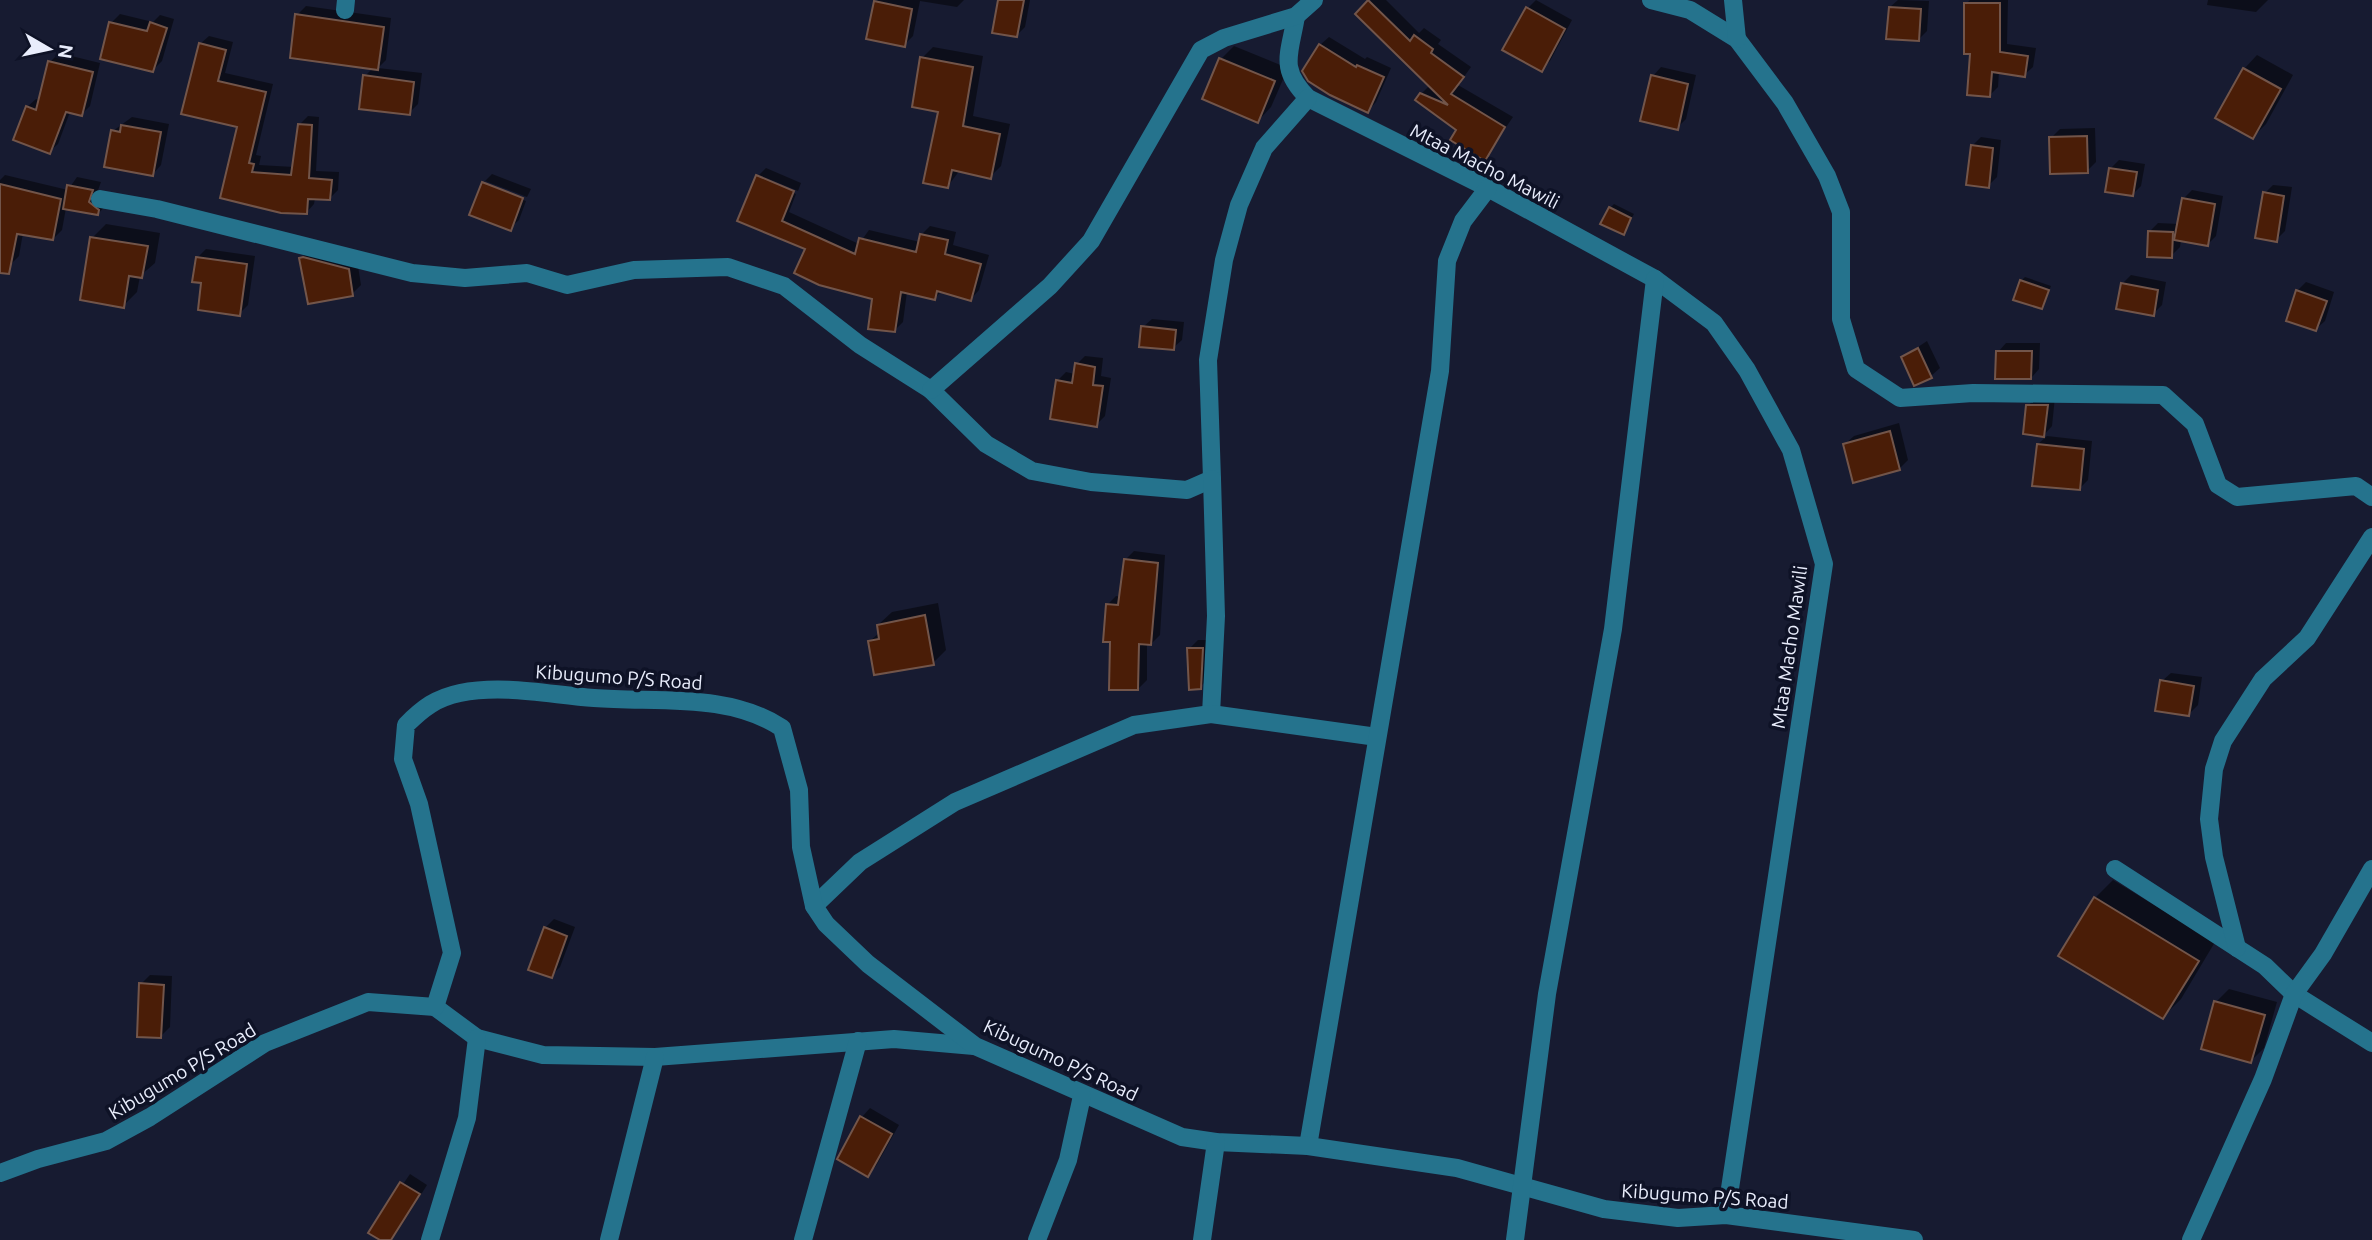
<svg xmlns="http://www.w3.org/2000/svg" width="2372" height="1240" viewBox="0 0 2372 1240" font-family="Ubuntu,sans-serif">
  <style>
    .shadow { fill: #0007 }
    .building { fill: #4a1d07; stroke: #72554a; stroke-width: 2 }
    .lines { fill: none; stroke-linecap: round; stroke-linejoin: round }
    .minor { stroke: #25738d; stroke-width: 18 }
    .labels { text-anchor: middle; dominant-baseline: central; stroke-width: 7; stroke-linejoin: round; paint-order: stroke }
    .street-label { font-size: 19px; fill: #e9edfc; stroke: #0e1226 }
  </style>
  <rect width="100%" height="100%" fill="#171b31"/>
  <g class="shadow">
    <path d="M877 0H964L957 7 920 1 913 36 904 45Z"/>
    <path d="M1000 0H1030L1025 27 1016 36Z"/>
    <path d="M1371 0H1386L1419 33 1424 28 1441 40 1438 44 1471 67 1458 85 1513 117 1485 158 1421 94 1430 85 1357 14Z"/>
    <path d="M1536 0 1572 20 1550 61 1541 69 1527 9Z"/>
    <path d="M1898 0 1929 1 1927 31 1918 40 1890 7Z"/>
    <path d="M1970 0H2008L2007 44 2036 48 2033 67 2024 75 1999 71 1998 87 1990 95 1972 52 1966 4Z"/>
    <path d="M2208 0H2268L2256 12 2207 5Z"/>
    <path d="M306 6 391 18 386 60 378 68 422 73 418 104 409 113 365 76 373 68 297 15Z"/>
    <path d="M120 14 153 22 160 15 174 19 162 61 153 70 111 23Z"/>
    <path d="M209 36 233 42 225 73 273 84 256 155 261 156 259 165 294 167 299 125 308 116 319 117 316 171 339 172 338 190 329 199 315 198 314 204 306 213 222 196 239 126 200 44Z"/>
    <path d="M1329 37 1365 59 1367 57 1391 68 1376 102 1368 111 1320 45Z"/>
    <path d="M1234 46 1288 68 1271 107 1258 121 1221 59Z"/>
    <path d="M933 47 983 56 973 116 1010 124 1001 166 990 177 960 170 948 186 940 111 922 58Z"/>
    <path d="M59 53 100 63 90 106 82 114 70 112 58 144 49 152 27 107 36 99 40 100 50 62Z"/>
    <path d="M2257 55 2293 75 2266 124 2253 137 2244 69Z"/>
    <path d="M1661 67 1696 75 1686 119 1677 128 1653 76Z"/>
    <path d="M132 117 169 124 161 165 153 174 113 131Z"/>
    <path d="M2095 128 2096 162 2087 171 2051 138 2060 129Z"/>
    <path d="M1981 137 2001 140 1997 177 1988 186 1972 146Z"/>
    <path d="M2119 160 2145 164 2141 186 2133 194 2110 169Z"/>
    <path d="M766 168 801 183 798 191 759 175Z"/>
    <path d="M492 174 531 189 527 197 485 181V185L526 201 519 220 510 228 483 183Z"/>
    <path d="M5 175 68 190 77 177 101 182 97 193 106 205 98 214 66 208 62 230 53 239 23 233 19 256 10 265 0 263V180Z"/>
    <path d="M759 175V178L796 194 789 212 859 244 869 230 920 242 921 235 930 226 956 232 953 245 989 255 979 290 971 299 942 291 935 298 907 292 903 322 895 330 874 297 807 248 740 220Z"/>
    <path d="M2273 185 2292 187 2285 231 2276 240 2265 193Z"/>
    <path d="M2192 190 2223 196 2216 236 2207 245 2181 240 2180 247 2171 256 2149 232 2158 223 2179 224 2183 199Z"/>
    <path d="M1614 204 1634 214 1623 233 1610 208Z"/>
    <path d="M106 224 160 233 155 263 140 276 137 292 123 306 92 238Z"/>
    <path d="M206 249 255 256 248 305 239 314 203 281 197 258Z"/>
    <path d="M310 250 357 260 361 285 352 294 301 258Z"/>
    <path d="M2131 275 2166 282 2162 305 2153 314 2122 284Z"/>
    <path d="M2025 277 2051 286 2042 307 2021 281Z"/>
    <path d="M2306 282 2334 292 2325 321 2316 329 2297 291Z"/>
    <path d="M1152 319 1184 322 1182 340 1173 348 1143 327Z"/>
    <path d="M1927 341 1940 368 1931 376 1915 383 1903 357Z"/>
    <path d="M2006 343H2040L2039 369 2031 378 1998 352Z"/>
    <path d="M1085 356 1103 358 1101 376 1111 378 1105 416 1096 425 1057 381 1066 372 1075 374 1077 364Z"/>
    <path d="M2036 397H2055L2052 426 2044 435 2028 406Z"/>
    <path d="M1899 423 1908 460 1900 468 1845 444 1854 436Z"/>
    <path d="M2047 436 2092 441 2088 480 2079 489 2038 444Z"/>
    <path d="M1134 551 1165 555 1160 635 1151 644 1147 643V680L1138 689 1111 641 1107 605 1116 596 1121 597 1125 560Z"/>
    <path d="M938 603 946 650 933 663 870 641 880 632 878 625 892 612Z"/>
    <path d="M1198 640H1211L1209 678 1200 687 1189 649Z"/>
    <path d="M2171 673 2202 677 2198 705 2189 714 2162 681Z"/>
    <path d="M2113 880 2215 942 2181 999 2163 1017 2061 955 2095 898Z"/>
    <path d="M554 919 575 927 560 967 551 976 545 928Z"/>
    <path d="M150 975 172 976 170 1027 161 1036 141 984Z"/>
    <path d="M2229 989 2277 1002 2264 1048 2251 1061 2216 1002Z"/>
    <path d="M870 1108 899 1125 876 1166 867 1175 862 1117Z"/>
    <path d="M410 1174 427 1185 396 1234 391 1240H383L370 1232Z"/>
  </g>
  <g class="building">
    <path d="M998 0H1024L1017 37 992 33Z"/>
    <path d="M1368 0 1410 41 1414 35 1433 49 1431 53 1464 77 1451 94 1505 127 1485 161 1450 140 1456 130 1415 100 1420 93 1448 105 1355 14Z"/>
    <path d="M874 1 912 9 905 47 866 39Z"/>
    <path d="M1964 3H2000V52L2028 56 2025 77 1992 72 1990 97 1967 95 1970 54H1964Z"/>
    <path d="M1526 7 1565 29 1542 72 1502 50Z"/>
    <path d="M1889 7 1921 9 1919 41 1886 39Z"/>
    <path d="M295 14 384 27 378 70 290 58Z"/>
    <path d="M109 22 147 31 150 22 167 28 153 72 100 59Z"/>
    <path d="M199 43 226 50 218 81 266 92 249 163 254 164 252 172 291 175 298 124 312 125 309 178 332 180 330 200 308 199 307 214 281 213 220 198 237 127 181 114Z"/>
    <path d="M1319 44 1356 67 1357 65 1384 77 1368 113 1330 95 1308 81 1302 71Z"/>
    <path d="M920 57 973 67 963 126 1000 134 991 179 952 170 948 188 923 183 938 112 912 107Z"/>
    <path d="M1219 58 1275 81 1258 123 1202 99Z"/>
    <path d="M48 61 93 72 82 116 66 112 50 154 13 140 26 106 36 110Z"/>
    <path d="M2243 68 2281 89 2253 139 2215 118Z"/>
    <path d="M363 75 414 82 410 115 359 109Z"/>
    <path d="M1651 75 1688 84 1678 130 1640 121Z"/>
    <path d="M121 125 161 132 153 176 104 167 111 130 120 132Z"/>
    <path d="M2087 136 2088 173 2050 174 2049 137Z"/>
    <path d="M1971 145 1993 148 1989 188 1966 185Z"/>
    <path d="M2109 168 2137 172 2133 196 2105 192Z"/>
    <path d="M756 175 794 191 782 221 855 254 859 238 916 252 920 234 948 240 945 254 981 264 971 301 937 291 935 300 901 292 895 332 868 329 872 299 819 285 794 273 805 249 737 221Z"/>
    <path d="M482 182 523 198 511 231 469 215Z"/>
    <path d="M0 184 61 199 53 240 17 234 9 274 0 273Z"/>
    <path d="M67 185 93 190 89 202 99 210 98 215 63 209Z"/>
    <path d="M2263 192 2284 196 2277 242 2255 238Z"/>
    <path d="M2182 198 2215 204 2208 246 2174 240Z"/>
    <path d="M1609 207 1631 218 1624 235 1600 224Z"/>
    <path d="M2148 231 2173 232 2172 258 2147 257Z"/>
    <path d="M90 237 148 246 142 278 129 276 124 308 80 300Z"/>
    <path d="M196 257 247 264 240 316 198 310 201 283 192 282Z"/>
    <path d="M303 257 349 269 353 296 308 304 299 258Z"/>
    <path d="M2020 280 2049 290 2042 309 2013 300Z"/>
    <path d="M2121 283 2158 290 2154 316 2116 309Z"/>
    <path d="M2296 290 2327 301 2316 331 2286 321Z"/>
    <path d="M1141 326 1176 330 1174 350 1139 347Z"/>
    <path d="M1918 348 1932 378 1914 386 1901 357Z"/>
    <path d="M1996 351H2032L2031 379H1995Z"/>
    <path d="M1075 363 1095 367 1093 385 1103 386 1097 427 1050 419 1056 380 1072 383Z"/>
    <path d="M2026 405H2048L2044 437 2023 434Z"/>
    <path d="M1890 431 1900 470 1853 483 1843 444Z"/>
    <path d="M2037 444 2084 449 2080 490 2032 486Z"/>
    <path d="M1124 559 1158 563 1151 645 1139 644 1138 690H1109L1110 642H1103L1106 604 1118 605Z"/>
    <path d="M925 615 934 665 874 675 868 641 879 639 877 625Z"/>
    <path d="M1187 648H1203L1201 689 1189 690Z"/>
    <path d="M2160 680 2194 686 2189 716 2155 711Z"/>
    <path d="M2094 897 2199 961 2163 1019 2058 956Z"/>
    <path d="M544 927 567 936 552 978 528 970Z"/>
    <path d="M139 983 164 985 161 1038 137 1037Z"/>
    <path d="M2214 1001 2265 1015 2251 1063 2201 1049Z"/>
    <path d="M860 1116 892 1134 868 1177 837 1159Z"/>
    <path d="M400 1182 420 1194 391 1240H380L368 1233Z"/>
  </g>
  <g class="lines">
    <g class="minor">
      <path d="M1651 0 1690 10 1737 39 1785 103 1827 176 1841 212V319L1856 369 1900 398 1973 393 2163 395 2195 424 2218 485 2237 497 2356 486 2372 497"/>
      <path d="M1733 0 1737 39"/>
      <path d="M345 10 346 0"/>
      <path d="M1296 16C1290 54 1278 68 1308 98L1488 188 1655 279 1714 323 1747 370 1791 450 1824 564 1726 1215"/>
      <path d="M100 199 157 209 412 273 465 278 527 273 567 285 634 270 728 267 784 286 860 345 931 390 986 444 1032 471 1091 482 1187 490 1212 479 1208 360 1224 260 1239 205 1264 148 1308 98"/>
      <path d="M931 390 1050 286 1091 241 1201 50 1224 38 1296 16 1314 0"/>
      <path d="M1211 714 1216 616 1212 479"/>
      <path d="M2115 869 2265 966 2294 994 2372 1043"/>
      <path d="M814 906 860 862 955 802 1134 725 1211 714 1377 737"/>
      <path d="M2237 948 2214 857 2209 819 2214 769 2223 741 2263 679 2307 638 2372 537"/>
      <path d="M435 1007 477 1038 543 1055 655 1057 894 1039 974 1046"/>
      <path d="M1308 1146 1440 371 1447 261 1463 221 1488 188"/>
      <path d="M0 1173 38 1159 106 1141 150 1117 265 1043 368 1002 435 1007 452 953 419 804 403 759 406 725C423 708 436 698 460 693 504 684 551 695 594 698 656 703 728 692 782 728L799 790 801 847 814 906 826 924 868 964 975 1046 1182 1137 1216 1142 1308 1146 1457 1168 1604 1209 1678 1218 1726 1215 1914 1240"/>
      <path d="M430 1240 467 1118 477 1038"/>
      <path d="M609 1240 655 1057"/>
      <path d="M803 1240 858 1041"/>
      <path d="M1037 1240 1068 1160 1082 1096"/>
      <path d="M1202 1240 1216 1142"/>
      <path d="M1515 1240 1547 994 1613 629 1655 279"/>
      <path d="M2191 1240 2263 1079 2294 994 2323 954 2372 869"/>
    </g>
  </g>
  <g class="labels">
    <g class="street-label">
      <text transform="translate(1485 166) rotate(27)">Mtaa Macho Mawili</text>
      <text transform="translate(1789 647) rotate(-82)">Mtaa Macho Mawili</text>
      <text transform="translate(619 677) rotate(4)">Kibugumo P/S Road</text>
      <text transform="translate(1061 1060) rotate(25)">Kibugumo P/S Road</text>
      <text transform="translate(182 1071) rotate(-31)">Kibugumo P/S Road</text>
      <text transform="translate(1705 1196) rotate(4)">Kibugumo P/S Road</text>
    </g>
  </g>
  <g transform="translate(49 49) rotate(99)" stroke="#0e1226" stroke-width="5" paint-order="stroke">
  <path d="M0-5L12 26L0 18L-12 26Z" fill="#e9edfc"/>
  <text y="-10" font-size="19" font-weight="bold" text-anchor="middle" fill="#e9edfc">N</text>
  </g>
</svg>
